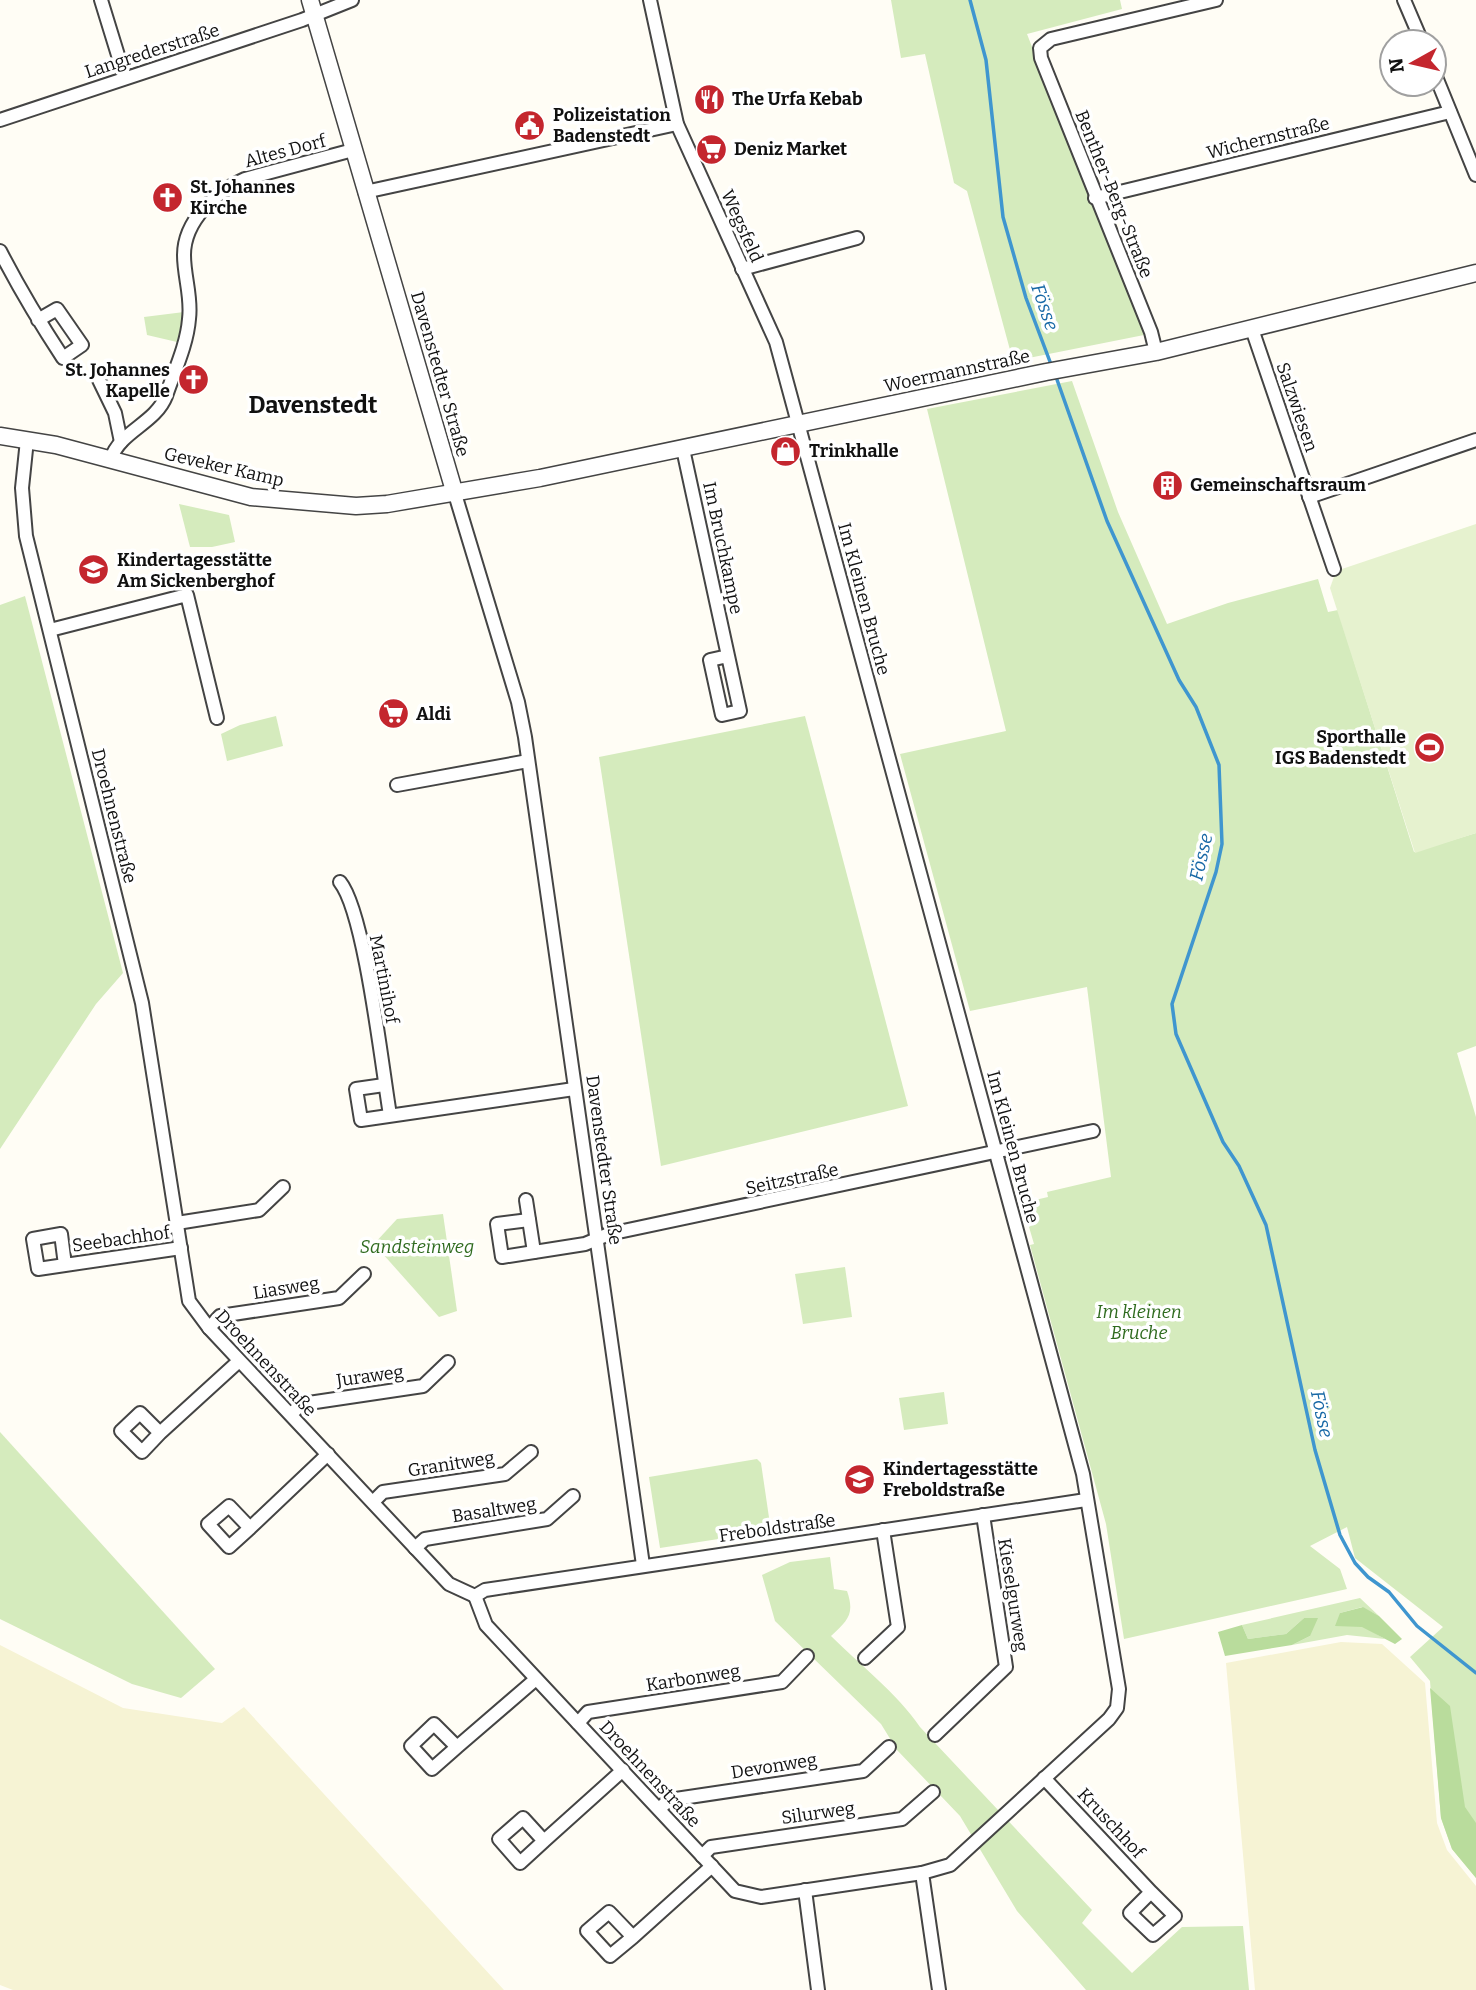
<svg xmlns="http://www.w3.org/2000/svg" width="1476" height="1990" viewBox="0 0 1476 1990" font-family="Bitter,serif">
  <style>
    .farmland { fill: #f6f3d4 }
    .green { fill: #d5ebbd }
    .forest { fill: #b9dc9c }
    .pitch { fill: #e6f2cf }
    .lines { fill: none; stroke-linecap: round; stroke-linejoin: round }
    .stream { stroke: #3f96cf; stroke-width: 3.5 }
    .minor-casing { stroke: #444; stroke-width: 16 }
    .tertiary-casing { stroke: #444; stroke-width: 19 }
    .minor { stroke: #fff; stroke-width: 12 }
    .tertiary { stroke: #fff; stroke-width: 16 }
    .labels { text-anchor: middle; dominant-baseline: central; stroke-width: 7; stroke-linejoin: round; paint-order: stroke }
    .street-label { font-size: 18px; fill: #111; stroke: #fff }
    .poi-label { font-size: 18px; font-weight: bold; fill: #111; stroke: #fff; text-anchor: start }
    .park-label { font-size: 18px; font-style: italic; fill: #2f6b1f; stroke: #fff }
    .water-label { font-size: 19px; font-style: italic; fill: #1768a6; stroke: #fff }
    .district-label { font-size: 24px; font-weight: bold; fill: #111; stroke: #fff }
  </style>
  <rect width="100%" height="100%" fill="#fffdf5"/>
  <g class="farmland">
    <path d="M1341 1642 1382 1644 1425 1683 1437 1823 1447 1850 1476 1886V1990H1255L1226 1663Z"/>
    <path d="M0 1645 123 1708 222 1723 244 1707 504 1990H13L0 1985Z"/>
  </g>
  <g class="green">
    <path d="M891 0H1120L1122 9 1027 34 1144 335 1013 361 967 191 954 183 925 54 901 58Z"/>
    <path d="M184 312 177 342 147 335 144 317Z"/>
    <path d="M1072 381 1118 512 1167 624 1228 603 1318 579 1328 612 1338 610 1414 852 1476 833V1046L1457 1053 1476 1117V1878L1452 1849 1441 1818 1430 1681 1410 1657 1443 1627 1355 1558 1347 1527 1310 1546 1340 1569 1347 1589 1124 1639 1106 1524 1030 1245 1034 1244 1022 1203 1048 1197 1047 1192 1111 1177 1087 987 970 1011 900 754 1006 731 927 409Z"/>
    <path d="M179 504 229 515 235 542 212 547H190Z"/>
    <path d="M25 596 123 973 96 1004 0 1149V605Z"/>
    <path d="M276 716 283 746 227 761 221 734 240 725Z"/>
    <path d="M805 716 908 1106 661 1166 599 757Z"/>
    <path d="M443 1214 457 1311 439 1317 374 1244 397 1219Z"/>
    <path d="M845 1267 852 1317 803 1324 795 1274Z"/>
    <path d="M944 1392 948 1424 904 1430 899 1398Z"/>
    <path d="M0 1432 215 1669 181 1698 132 1684 0 1619Z"/>
    <path d="M757 1459 761 1463 771 1531 660 1548 649 1477Z"/>
    <path d="M830 1557 834 1589 847 1591C855 1614 848 1620 831 1636 861 1666 896 1692 920 1727L1092 1910 1082 1923 1132 1973 1182 1927 1243 1926 1249 1990H1086L1017 1911 960 1816 897 1750 881 1724 775 1621 762 1575 790 1562Z"/>
    <path d="M1360 1598 1379 1616 1362 1607 1340 1613 1385 1639 1347 1635 1292 1645 1310 1636 1304 1618 1286 1634 1248 1639 1242 1625Z"/>
  </g>
  <g class="forest">
    <path d="M1363 1607 1379 1616 1402 1639 1395 1644 1362 1627 1335 1626 1340 1613Z"/>
    <path d="M1304 1618H1318L1310 1636 1292 1645 1225 1656 1218 1632 1242 1625 1248 1639 1286 1634Z"/>
    <path d="M1430 1688 1450 1706 1465 1807 1476 1823V1878L1452 1849 1441 1818Z"/>
  </g>
  <path class="pitch" d="M1476 524V833L1415 853 1330 588 1336 571Z"/>
  <g class="lines">
    <g class="stream">
      <path d="M970 0 986 60 1003 217 1026 298 1052 367"/>
      <path d="M1055 374 1107 521 1179 680 1196 707 1219 765 1222 844 1216 872 1172 1004 1176 1034 1223 1142 1239 1166 1266 1225 1315 1450 1340 1535 1355 1563 1368 1577 1389 1592 1417 1626 1476 1673"/>
    </g>
    <defs>
      <g id="minor">
        <path d="M101 0 125 78"/>
        <path d="M1404 0 1422 42"/>
        <path d="M1434 72 1476 175"/>
        <path d="M0 120 302 20 352 0"/>
        <path d="M365 192 677 124"/>
        <path d="M1095 198 1450 112"/>
        <path d="M0 251C19 288 40 323 63 358L82 345 57 309 38 320"/>
        <path d="M742 269 857 238"/>
        <path d="M1252 329 1334 569"/>
        <path d="M1156 352 1151 332 1041 58 1040 48 1051 39 1216 0"/>
        <path d="M99 380 115 413 121 442"/>
        <path d="M27 440 22 488 26 536 142 1003 189 1301 209 1328 449 1584 475 1596"/>
        <path d="M683 449 740 711 722 715 710 660 728 656"/>
        <path d="M111 459C120 431 155 424 166 396 174 372 187 345 189 319 192 297 184 277 184 255 184 221 216 191 245 179L353 150"/>
        <path d="M455 494 518 702 525 737 643 1565"/>
        <path d="M1309 497 1476 440"/>
        <path d="M50 630 187 595 217 718"/>
        <path d="M397 785 528 761"/>
        <path d="M340 882C365 913 382 1068 390 1115"/>
        <path d="M384 1085 356 1089 361 1120 574 1089"/>
        <path d="M526 1200 534 1252"/>
        <path d="M529 1220 497 1224 502 1257 585 1244 609 1234 1093 1131"/>
        <path d="M177 1223 259 1210 283 1187"/>
        <path d="M65 1265 38 1269 33 1239 61 1234 65 1265 181 1248"/>
        <path d="M209 1328 220 1316 339 1298 364 1274"/>
        <path d="M291 1414 302 1404 423 1386 448 1362"/>
        <path d="M160 1433 142 1452 121 1431 140 1413 160 1433 239 1361"/>
        <path d="M373 1502 383 1492 505 1474 531 1452"/>
        <path d="M250 1528 229 1547 208 1524 229 1506 250 1528 328 1454"/>
        <path d="M415 1548 425 1539 547 1519 573 1496"/>
        <path d="M475 1596 486 1625 735 1891 761 1897 922 1873 950 1865 1109 1719 1117 1708 1119 1689 1083 1474 776 342 677 124 650 0"/>
        <path d="M475 1596 485 1590 1086 1500"/>
        <path d="M865 1658 898 1627 883 1530"/>
        <path d="M578 1723 588 1712 782 1682 807 1656"/>
        <path d="M935 1735 1006 1667 983 1515"/>
        <path d="M457 1747 432 1769 411 1746 434 1724 457 1747 536 1679"/>
        <path d="M1044 1778 1151 1892 1130 1913 1153 1935 1175 1916 1151 1892"/>
        <path d="M659 1809 669 1800 863 1771 889 1747"/>
        <path d="M544 1841 520 1863 499 1839 523 1818 544 1841 623 1770"/>
        <path d="M702 1856 711 1847 902 1819 933 1792"/>
        <path d="M922 1873 939 1990"/>
        <path d="M805 1890 818 1990"/>
        <path d="M633 1937 610 1956 587 1931 609 1912 633 1937 712 1866"/>
      </g>
      <g id="tertiary">
        <path d="M310 0 455 494"/>
        <path d="M0 436 56 445 251 497 356 506 387 504 540 478 1046 372 1156 352 1476 273"/>
      </g>
    </defs>
    <use href="#minor" class="minor-casing"/>
    <use href="#tertiary" class="tertiary-casing"/>
    <use href="#minor" class="minor"/>
    <use href="#tertiary" class="tertiary"/>
  </g>
  <defs>
    <symbol id="restaurant-disc" viewBox="-11 -11 22 22"><circle r="9.5" fill="#c4262e" stroke="#fff"/><path d="M-5-6h1v4h1v-4h1v4h1v-4h1v5L-1.5 .5V6h-2V.5L-5-1ZM5-6V6H3V1.5H1.5Q1.5-4 5-6Z" fill="#fff"/></symbol>
    <symbol id="civic-disc" viewBox="-11 -11 22 22"><circle r="9.5" fill="#c4262e" stroke="#fff"/><path d="M-.6-6.5H3V-4.5H.6V-3L4-1V1h2V6H-6V1h2V-1L-.6-3ZM-1.2 2.5V6h2.4V2.5Z" fill="#fff"/></symbol>
    <symbol id="supermarket-disc" viewBox="-11 -11 22 22"><circle r="9.5" fill="#c4262e" stroke="#fff"/><path d="M-6-5.5h2.5l.6 2H6L4.5 2H-2.5L-4.4-4H-6ZM-1.5 3.2a1.3 1.3 0 1 0 .1 0ZM3 3.2a1.3 1.3 0 1 0 .1 0Z" fill="#fff"/></symbol>
    <symbol id="church-disc" viewBox="-11 -11 22 22"><circle r="9.5" fill="#c4262e" stroke="#fff"/><path d="M-1.2-6h2.4v3.5h3.3v2.4h-3.3V6h-2.4V-.1h-3.3v-2.4h3.3Z" fill="#fff"/></symbol>
    <symbol id="shop-disc" viewBox="-11 -11 22 22"><circle r="9.5" fill="#c4262e" stroke="#fff"/><path d="M-5-2.5h2.3a2.7 3.5 0 0 1 5.4 0H5L5.5 6h-11ZM-1.5-2.5h3a1.5 2.3 0 0 0-3 0Z" fill="#fff"/></symbol>
    <symbol id="building-disc" viewBox="-11 -11 22 22"><circle r="9.5" fill="#c4262e" stroke="#fff"/><path d="M-4-6H4V6H1V3H-1V6H-4ZM-2.5-4.3h1.7v1.8h-1.7ZM.8-4.3h1.7v1.8H.8ZM-2.5-1h1.7V.8h-1.7ZM.8-1h1.7V.8H.8Z" fill="#fff"/></symbol>
    <symbol id="school-disc" viewBox="-11 -11 22 22"><circle r="9.5" fill="#c4262e" stroke="#fff"/><path d="M0-5L7-2L0 1L-7-2ZM-4 1L0 2.5L4 1V4Q0 6-4 4Z" fill="#fff"/></symbol>
    <symbol id="stadium-disc" viewBox="-11 -11 22 22"><circle r="9.5" fill="#c4262e" stroke="#fff"/><path d="M0-5a6.5 5 0 1 0 0 10a6.5 5 0 1 0 0-10ZM-3.5-1.8h7v3.6h-7Z" fill="#fff"/></symbol>
  </defs>
  <g fill-rule="evenodd">
    <use href="#restaurant-disc" x="692" y="82" width="35" height="35"/>
    <use href="#civic-disc" x="512" y="108" width="35" height="35"/>
    <use href="#supermarket-disc" x="694" y="132" width="35" height="35"/>
    <use href="#church-disc" x="150" y="180" width="35" height="35"/>
    <use href="#church-disc" x="176" y="362" width="35" height="35"/>
    <use href="#shop-disc" x="768" y="434" width="35" height="35"/>
    <use href="#building-disc" x="1150" y="468" width="35" height="35"/>
    <use href="#school-disc" x="76" y="552" width="35" height="35"/>
    <use href="#supermarket-disc" x="376" y="696" width="35" height="35"/>
    <use href="#stadium-disc" x="1412" y="730" width="35" height="35"/>
    <use href="#school-disc" x="842" y="1462" width="35" height="35"/>
  </g>
  <g class="labels">
    <g class="street-label">
      <text transform="translate(152 51) rotate(-18)">Langrederstraße</text>
      <text transform="translate(1268 138) rotate(-14)">Wichernstraße</text>
      <text transform="translate(285 151) rotate(-15)">Altes Dorf</text>
      <text transform="translate(1114 194) rotate(68)">Benther-Berg-Straße</text>
      <text transform="translate(742 226) rotate(66)">Wegsfeld</text>
      <text transform="translate(957 371) rotate(-12)">Woermannstraße</text>
      <text transform="translate(440 374) rotate(74)">Davenstedter Straße</text>
      <text transform="translate(1297 407) rotate(71)">Salzwiesen</text>
      <text transform="translate(224 467) rotate(13)">Geveker Kamp</text>
      <text transform="translate(723 548) rotate(78)">Im Bruchkampe</text>
      <text transform="translate(864 599) rotate(75)">Im Kleinen Bruche</text>
      <text transform="translate(114 816) rotate(76)">Droehnenstraße</text>
      <text transform="translate(384 979) rotate(79)">Martinihof</text>
      <text transform="translate(1013 1147) rotate(75)">Im Kleinen Bruche</text>
      <text transform="translate(604 1160) rotate(82)">Davenstedter Straße</text>
      <text transform="translate(792 1179) rotate(-12)">Seitzstraße</text>
      <text transform="translate(121 1239) rotate(-8)">Seebachhof</text>
      <text transform="translate(286 1288) rotate(-9)">Liasweg</text>
      <text transform="translate(266 1363) rotate(47)">Droehnenstraße</text>
      <text transform="translate(370 1376) rotate(-8)">Juraweg</text>
      <text transform="translate(451 1464) rotate(-9)">Granitweg</text>
      <text transform="translate(494 1510) rotate(-9)">Basaltweg</text>
      <text transform="translate(777 1528) rotate(-8)">Freboldstraße</text>
      <text transform="translate(1013 1595) rotate(81)">Kieselgurweg</text>
      <text transform="translate(693 1678) rotate(-9)">Karbonweg</text>
      <text transform="translate(774 1766) rotate(-9)">Devonweg</text>
      <text transform="translate(650 1774) rotate(47)">Droehnenstraße</text>
      <text transform="translate(818 1813) rotate(-8)">Silurweg</text>
      <text transform="translate(1111 1823) rotate(47)">Kruschhof</text>
    </g>
    <g class="poi-label">
      <text x="732" y="99">The Urfa Kebab</text>
      <text x="553" y="115">Polizeistation<tspan x="553" dy="21">Badenstedt</tspan></text>
      <text x="734" y="149">Deniz Market</text>
      <text x="190" y="187">St. Johannes<tspan x="190" dy="21">Kirche</tspan></text>
      <text x="170" y="370" text-anchor="end">St. Johannes<tspan x="170" dy="21">Kapelle</tspan></text>
      <text x="809" y="451">Trinkhalle</text>
      <text x="1190" y="485">Gemeinschaftsraum</text>
      <text x="117" y="560">Kindertagesstätte<tspan x="117" dy="21">Am Sickenberghof</tspan></text>
      <text x="416" y="714">Aldi</text>
      <text x="1406" y="737" text-anchor="end">Sporthalle<tspan x="1406" dy="21">IGS Badenstedt</tspan></text>
      <text x="883" y="1469">Kindertagesstätte<tspan x="883" dy="21">Freboldstraße</tspan></text>
    </g>
    <g class="park-label">
      <text x="417" y="1247">Sandsteinweg</text>
      <text x="1139" y="1312">Im kleinen<tspan x="1139" dy="21">Bruche</tspan></text>
    </g>
    <g class="water-label">
      <text transform="translate(1045 307) rotate(71)">Fösse</text>
      <text transform="translate(1201 857) rotate(-77)">Fösse</text>
      <text transform="translate(1322 1414) rotate(78)">Fösse</text>
    </g>
    <g class="district-label">
      <text x="313" y="405">Davenstedt</text>
    </g>
  </g>
  <g transform="translate(1413 63) rotate(262)"><circle r="33" fill="#ffffff" stroke="#a0a0a0" stroke-width="2"/>
  <path d="M0-5L12 26L0 18L-12 26Z" fill="#c4262e"/>
  <text y="-10" font-size="19" font-weight="bold" text-anchor="middle" fill="#111111">N</text>
  </g>
</svg>
